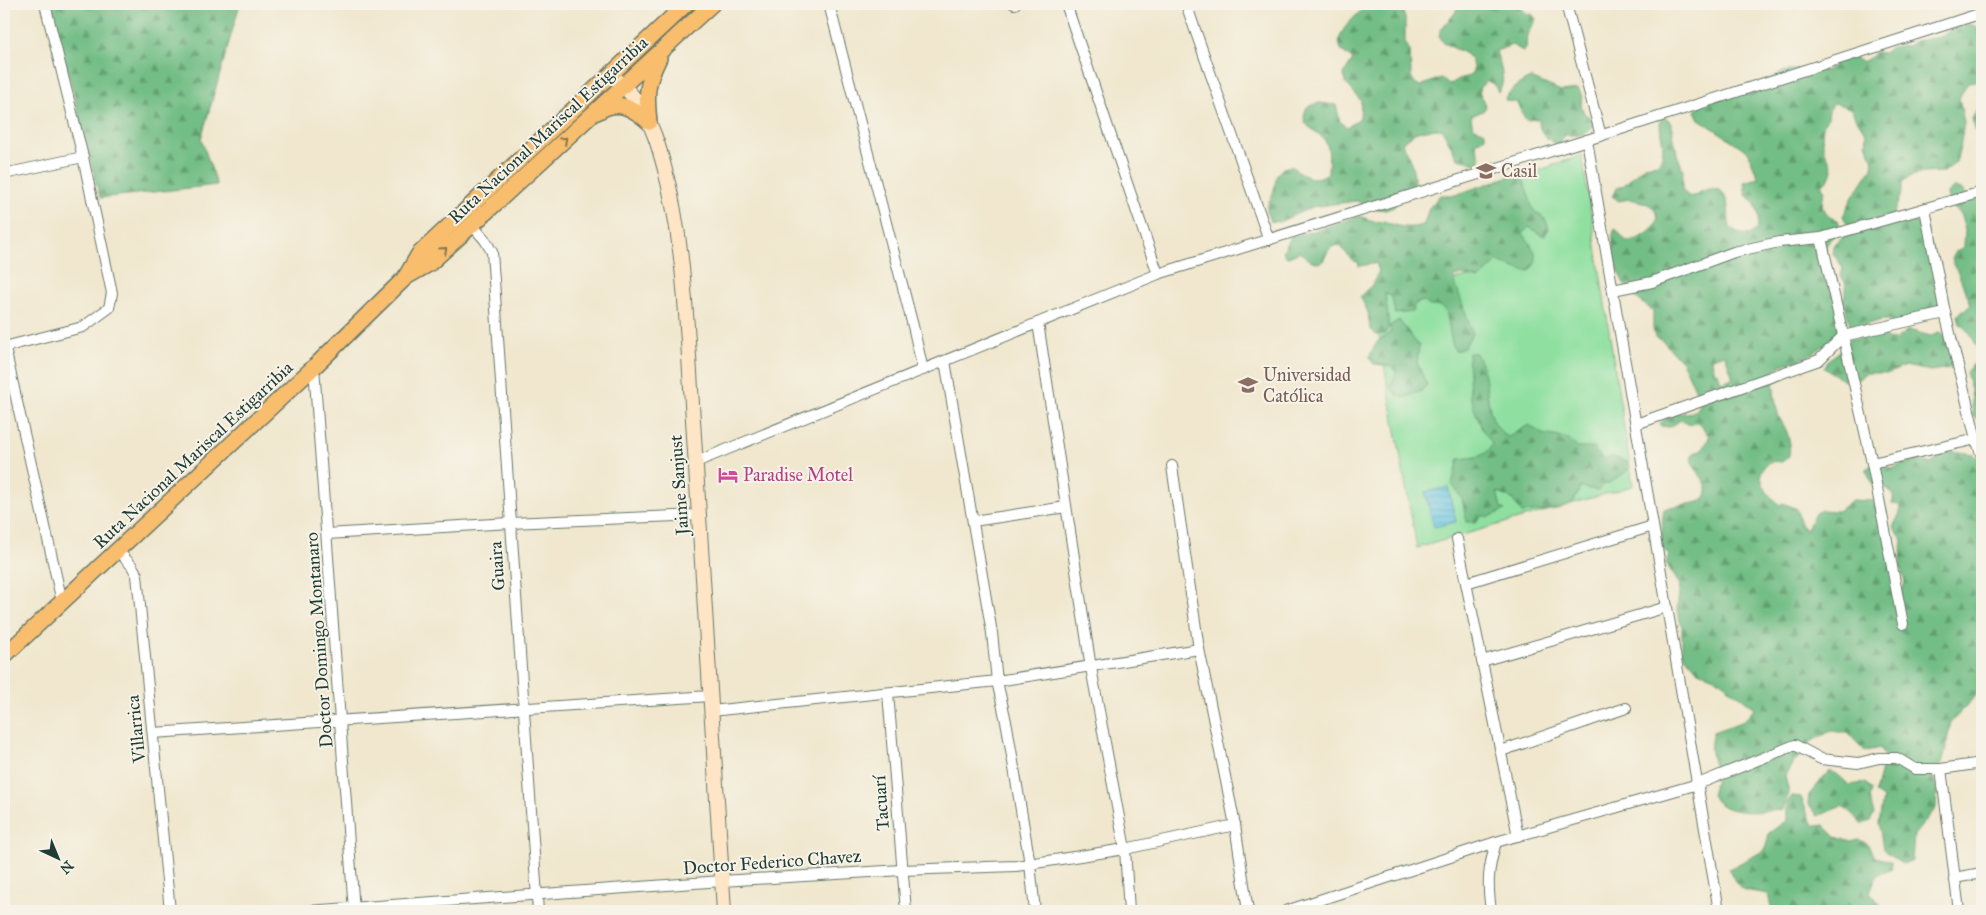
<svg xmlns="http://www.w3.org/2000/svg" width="1986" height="915" viewBox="0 0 1986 915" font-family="'IM FELL Great Primer',serif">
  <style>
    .green { fill: #8fe0a0; stroke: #578e6a }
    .forest { fill: url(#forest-firs); stroke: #497e5d; fill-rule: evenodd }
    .water { fill: url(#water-rules); stroke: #42828c }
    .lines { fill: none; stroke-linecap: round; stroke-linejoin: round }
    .minor-casing { stroke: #68786a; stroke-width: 12 }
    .secondary-casing { stroke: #68786a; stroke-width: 16 }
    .primary-casing { stroke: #68786a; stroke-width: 18 }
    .minor { stroke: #fff; stroke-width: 10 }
    .secondary { stroke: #fde5c5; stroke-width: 14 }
    .primary { stroke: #f9be6d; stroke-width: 15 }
    .oneway { stroke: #81774e }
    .labels { text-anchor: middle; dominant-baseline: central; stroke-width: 4; stroke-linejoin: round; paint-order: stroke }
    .street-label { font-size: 18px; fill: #1f3d34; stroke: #f7f3e8 }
    .education-label { font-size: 18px; fill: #785e54; stroke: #f7f3e8; text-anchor: start }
    .hotel-label { font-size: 18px; fill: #b23c85; stroke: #f7f3e8; text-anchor: start }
  </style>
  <defs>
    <pattern id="forest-firs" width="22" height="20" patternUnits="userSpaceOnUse" patternTransform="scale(1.25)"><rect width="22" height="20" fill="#73be86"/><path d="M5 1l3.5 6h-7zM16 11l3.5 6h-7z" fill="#5e9c6e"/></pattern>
    <pattern id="water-rules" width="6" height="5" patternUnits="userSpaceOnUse" patternTransform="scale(1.25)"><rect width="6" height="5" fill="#66c6e4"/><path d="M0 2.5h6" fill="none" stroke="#53a2ba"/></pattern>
  </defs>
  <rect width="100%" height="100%" fill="#f7f3e8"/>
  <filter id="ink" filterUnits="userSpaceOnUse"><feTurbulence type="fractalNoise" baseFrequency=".02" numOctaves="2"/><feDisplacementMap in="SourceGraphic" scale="10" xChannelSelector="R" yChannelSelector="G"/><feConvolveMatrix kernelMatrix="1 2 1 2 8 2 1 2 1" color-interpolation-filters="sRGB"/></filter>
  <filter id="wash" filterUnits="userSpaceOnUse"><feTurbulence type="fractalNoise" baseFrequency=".0096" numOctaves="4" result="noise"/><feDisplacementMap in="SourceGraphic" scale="20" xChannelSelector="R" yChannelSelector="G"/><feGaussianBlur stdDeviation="1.12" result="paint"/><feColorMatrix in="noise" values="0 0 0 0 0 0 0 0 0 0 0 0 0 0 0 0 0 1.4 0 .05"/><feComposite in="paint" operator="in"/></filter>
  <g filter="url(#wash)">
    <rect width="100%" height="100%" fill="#f0e7ce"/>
    <path class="green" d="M1582 155 1633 486 1417 548 1372 298 1473 276 1501 184Z"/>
    <g class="forest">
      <path d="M51 4H240L201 139 217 185 100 198Z"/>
      <path d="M1363 4H1400L1405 18V44L1410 51 1411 76 1415 83 1422 87 1423 85 1441 78 1449 85 1459 79 1470 76 1473 72C1475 47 1447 52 1439 37 1440 23 1457 18 1458 4H1515L1519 5 1528 15 1532 14 1536 19 1527 35 1526 48 1523 51 1512 45 1496 51C1499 64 1508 82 1498 92L1494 84 1487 81 1480 87 1479 92 1486 107 1483 111 1471 116C1473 132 1474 126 1485 132V137L1477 142 1476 145 1480 157V161L1477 164 1458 159 1442 129C1427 129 1413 130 1402 143 1409 157 1419 176 1411 191L1403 193 1394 207 1386 210 1377 209 1356 201 1312 207 1279 222 1270 221C1263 206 1270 204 1274 190 1275 185 1276 179 1277 174L1283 168 1291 166C1304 176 1313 183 1328 173 1328 163 1331 150 1325 141 1316 127 1297 128 1307 107L1319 103 1336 105 1340 122 1347 127 1360 118 1361 101 1345 82 1344 74 1353 60C1350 57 1343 53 1341 49 1333 34 1355 17 1364 8Z"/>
      <path d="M1969 24 1982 28V80L1968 82 1959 98 1964 123 1960 147 1956 162 1944 172C1928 173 1915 171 1902 182V191L1893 215 1856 226 1847 224 1843 216 1854 195 1872 168 1873 160 1866 143 1867 135 1850 108 1834 103C1829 108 1829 110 1828 117 1826 121 1826 120 1824 124 1822 128 1822 139 1823 144 1827 162 1842 171 1821 185L1825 191C1819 205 1823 217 1838 220 1843 232 1834 234 1828 242 1825 246 1826 252 1826 257 1827 264 1833 270 1836 278 1840 290 1841 322 1836 334 1833 342 1807 357 1799 360 1791 363 1780 363 1775 371 1771 379 1776 408 1779 417 1780 420 1783 423 1784 426 1790 436 1790 446 1789 456L1782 462C1772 461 1765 461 1761 473 1760 485 1770 498 1780 505L1783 503 1797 509 1801 526 1807 530 1814 514 1821 510 1838 511 1852 500 1877 501 1900 597 1905 582 1900 566 1903 540 1893 527 1900 513V505L1892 504 1894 495 1888 490 1872 483 1866 469 1879 460 1892 469C1905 463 1917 458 1931 464 1948 448 1952 451 1974 454L1982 463V679L1975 697 1951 721 1943 761 1933 775 1937 791 1936 808 1914 835 1912 860 1903 864 1883 849 1879 823 1883 798 1875 793 1884 756 1880 748 1865 751 1848 733 1831 731 1808 743 1807 751 1794 761 1785 776 1789 793 1783 810C1759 811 1726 818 1711 795L1718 771C1710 761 1709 744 1713 732L1744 721 1755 708 1715 677 1698 671 1682 652V627L1677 610 1680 585 1666 563 1669 555C1666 553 1663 549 1662 545 1661 543 1663 512 1664 509 1673 505 1699 504 1703 500 1718 483 1687 470 1692 454 1701 451 1707 446 1709 436L1699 423 1689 424 1681 420 1670 427 1661 426 1660 423C1663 421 1666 417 1669 415 1681 411 1701 418 1700 399L1683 363 1663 341 1655 337 1653 329V311C1645 304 1633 297 1627 288 1618 276 1608 242 1615 228L1626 241C1652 240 1675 210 1639 201 1632 199 1626 199 1619 201L1612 196 1617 188 1624 185 1644 166 1658 164C1669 146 1657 134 1661 118L1665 116 1671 123 1677 154 1683 170 1682 189 1687 195 1691 197C1708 187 1724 182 1728 207 1729 214 1728 221 1730 227L1737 233 1750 235 1757 229 1759 216 1755 204 1746 195 1744 182 1759 178 1751 163 1749 152 1699 119 1695 111 1705 98 1769 79 1785 71 1809 68 1826 71 1839 61 1855 57 1862 62 1870 58 1875 52 1884 53 1891 47 1908 46 1915 41 1940 37 1953 28ZM1725 354 1733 378 1721 382 1718 372 1715 373 1711 358Z"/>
      <path d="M1531 78 1561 91 1578 89 1582 96 1581 105 1584 113 1591 118 1593 127C1584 137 1577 136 1564 135L1559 146C1546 137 1539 135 1539 119L1526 120 1516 102 1506 101 1505 97C1513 90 1521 81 1531 78Z"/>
      <path d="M1982 108V179L1979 174V143L1972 119 1976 111Z"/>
      <path d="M1516 174 1523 178 1533 210 1546 220 1549 229 1544 236 1529 227 1523 233C1532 248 1543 256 1530 271L1521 270 1497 262 1479 279 1462 275 1453 277 1470 325 1472 334 1464 348 1455 351 1452 343 1446 310 1439 306H1430L1423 301 1415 304 1412 312 1395 314 1392 297 1385 293 1389 326 1385 334 1376 335 1370 328 1368 312 1360 296 1372 285 1379 271 1376 263 1359 266 1358 262 1353 261 1339 245C1329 245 1327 254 1323 261L1318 263 1310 260 1300 252 1288 257 1284 255 1283 251 1292 236 1314 231 1359 216 1380 223 1384 221C1396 227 1412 230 1424 224L1429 208 1440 195H1455Z"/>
      <path d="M1953 187 1961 189 1973 200 1982 198V422L1973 417 1971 390 1966 372C1969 368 1975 364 1977 359 1982 349 1968 329 1960 324L1958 315 1971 304 1952 259 1956 251 1964 247 1965 230 1960 213C1951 209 1949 204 1947 194Z"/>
      <path d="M1904 217C1936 221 1938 279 1943 305L1937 311 1895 327 1889 320H1881L1857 328 1850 324 1843 299C1848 289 1847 284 1841 276L1843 267 1833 254C1833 251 1833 248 1834 246 1841 229 1890 227 1904 217Z"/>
      <path d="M1399 320 1419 346 1417 363 1427 385 1421 391 1404 398 1396 394 1390 388 1396 373 1391 366 1374 364 1369 357 1377 342 1390 333 1391 325Z"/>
      <path d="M1908 330 1931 336 1939 333 1947 335 1955 367 1930 371 1905 366 1889 373H1865L1859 379 1847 382 1824 368 1828 360 1839 352 1848 339C1860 340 1869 333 1881 333L1887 339 1895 340Z"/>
      <path d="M1468 353H1476C1478 358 1481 363 1483 368 1490 391 1484 422 1508 437L1529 425 1542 434 1566 438 1578 448H1593L1604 460 1611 456 1627 462 1628 471 1609 483 1601 486 1598 491 1581 487 1573 503 1557 509 1522 513 1512 499 1497 492 1501 508 1505 510 1489 517 1481 515 1476 522H1467L1462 499 1452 484 1459 459C1473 457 1487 459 1492 443L1482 429 1470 397Z"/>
      <path d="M1829 771 1837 774 1849 785 1866 783 1871 790 1869 798 1874 814 1870 821 1862 824 1855 816 1842 806 1818 816 1808 803 1809 795Z"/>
      <path d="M1792 796 1801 797 1810 820 1816 826 1824 825 1836 837 1851 842 1859 840 1867 843 1875 857 1891 861 1892 869 1876 876 1870 892 1880 904 1882 911H1772L1768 894C1743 889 1740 894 1729 869L1765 850 1769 833 1787 820V803Z"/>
    </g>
    <path class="water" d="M1448 487 1456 522 1434 527 1425 492Z"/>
  </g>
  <g filter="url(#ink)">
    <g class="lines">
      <defs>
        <g id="minor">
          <path d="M829 4 913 326 923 370"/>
          <path d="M1014 4H1015"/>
          <path d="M1066 4 1158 274"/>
          <path d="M1186 4 1269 240"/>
          <path d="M1566 4 1601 136"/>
          <path d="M1587 140 1719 911"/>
          <path d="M4 174 83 157"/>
          <path d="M1925 209 1945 313 1976 439 1982 456"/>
          <path d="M472 225 485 240 492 252 538 911"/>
          <path d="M1821 238 1872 463 1903 624"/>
          <path d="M1613 290 1652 282 1734 252 1779 242 1821 238 1982 192"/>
          <path d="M1038 323 1091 668 1125 849 1129 911"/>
          <path d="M4 344 62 602"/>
          <path d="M4 347 83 327 109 308 112 293 83 157 45 4"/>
          <path d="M945 361 992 633 997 681 1007 726 1030 864 1035 911"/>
          <path d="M314 367 354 911"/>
          <path d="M1636 424 1819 360 1843 336 1945 313"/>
          <path d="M696 462 1158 274 1587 140 1982 13"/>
          <path d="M1872 463 1981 438"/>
          <path d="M1172 466 1199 649 1235 825 1248 911"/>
          <path d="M973 521 1066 507"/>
          <path d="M327 534 510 523 699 515"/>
          <path d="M1457 539 1518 836"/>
          <path d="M118 551 132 566 137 575 170 911"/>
          <path d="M1466 583 1653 526"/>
          <path d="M1482 661 1667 607"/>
          <path d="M888 693 906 911"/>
          <path d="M711 711 997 681 1199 649"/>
          <path d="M153 733C339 719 525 709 710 696"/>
          <path d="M1501 751 1626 708"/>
          <path d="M1941 769 1959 911"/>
          <path d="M1954 878 1982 873"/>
          <path d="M308 911 722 881 902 870 1016 866 1125 849 1235 825"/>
          <path d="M1286 911 1496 842 1698 784 1795 745 1821 759 1858 763 1879 758H1897L1915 769H1941L1982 763"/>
          <path d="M1491 911C1487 882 1488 870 1496 842"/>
        </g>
        <path id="secondary" d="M615 78C623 86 632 94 638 103 652 123 659 147 665 170 680 227 684 283 688 341L724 911"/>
        <g id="primary">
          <path d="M597 112C618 99 632 107 649 122"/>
          <path d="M649 122C646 93 646 84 659 58"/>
          <path d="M406 277 429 264 472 225 712 4"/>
          <path d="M4 656 314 367 405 278 419 254 686 4"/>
        </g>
      </defs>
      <use href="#minor" class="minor-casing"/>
      <use href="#secondary" class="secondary-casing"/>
      <use href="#primary" class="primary-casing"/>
      <use href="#minor" class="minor"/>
      <use href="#secondary" class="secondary"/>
      <use href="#primary" class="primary"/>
    </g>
    <defs><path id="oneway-chevron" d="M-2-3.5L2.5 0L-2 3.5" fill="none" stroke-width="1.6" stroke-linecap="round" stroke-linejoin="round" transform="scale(1.25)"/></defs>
    <g class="oneway">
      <use href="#oneway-chevron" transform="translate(564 140) rotate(-43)"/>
      <use href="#oneway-chevron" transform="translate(444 250) rotate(-42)"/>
    </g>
  </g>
  <defs>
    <symbol id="school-bare" viewBox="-9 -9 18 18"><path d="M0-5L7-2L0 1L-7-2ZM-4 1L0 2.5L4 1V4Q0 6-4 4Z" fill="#8d6e63" stroke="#f7f3e8" stroke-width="2.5" paint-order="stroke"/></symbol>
    <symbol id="hotel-bare" viewBox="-9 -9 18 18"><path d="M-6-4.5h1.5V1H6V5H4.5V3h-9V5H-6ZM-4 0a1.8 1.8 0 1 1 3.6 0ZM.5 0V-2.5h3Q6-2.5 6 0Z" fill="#d1479c" stroke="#f7f3e8" stroke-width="2.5" paint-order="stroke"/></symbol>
  </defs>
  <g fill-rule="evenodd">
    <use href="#school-bare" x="1472" y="157" width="28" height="28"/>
    <use href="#school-bare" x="1234" y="371" width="28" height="28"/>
    <use href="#hotel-bare" x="714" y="461" width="28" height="28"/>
  </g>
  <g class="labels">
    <g class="street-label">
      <text transform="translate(548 130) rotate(-43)">Ruta Nacional Mariscal Estigarribia</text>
      <text transform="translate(193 455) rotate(-43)">Ruta Nacional Mariscal Estigarribia</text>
      <text transform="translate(679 485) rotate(-94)">Jaime Sanjust</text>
      <text transform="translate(497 566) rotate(-94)">Guaira</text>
      <text transform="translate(319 640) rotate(-94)">Doctor Domingo Montanaro</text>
      <text transform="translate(136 729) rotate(-96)">Villarrica</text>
      <text transform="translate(881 803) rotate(-94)">Tacuarí</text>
      <text transform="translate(772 862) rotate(-4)">Doctor Federico Chavez</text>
    </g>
    <g class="education-label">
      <text x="1501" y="171">Casil</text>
      <text x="1263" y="375">Universidad<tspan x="1263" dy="21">Católica</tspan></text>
    </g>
    <g class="hotel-label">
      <text x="743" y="475">Paradise Motel</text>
    </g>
  </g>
  <rect width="1986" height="915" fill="none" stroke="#f7f3e8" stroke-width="20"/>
  <g transform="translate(58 858) rotate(136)" stroke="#f7f3e8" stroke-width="4" paint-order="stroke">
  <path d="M0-4L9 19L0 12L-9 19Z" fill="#1f3d34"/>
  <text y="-8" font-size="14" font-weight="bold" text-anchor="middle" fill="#1f3d34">N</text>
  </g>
</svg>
